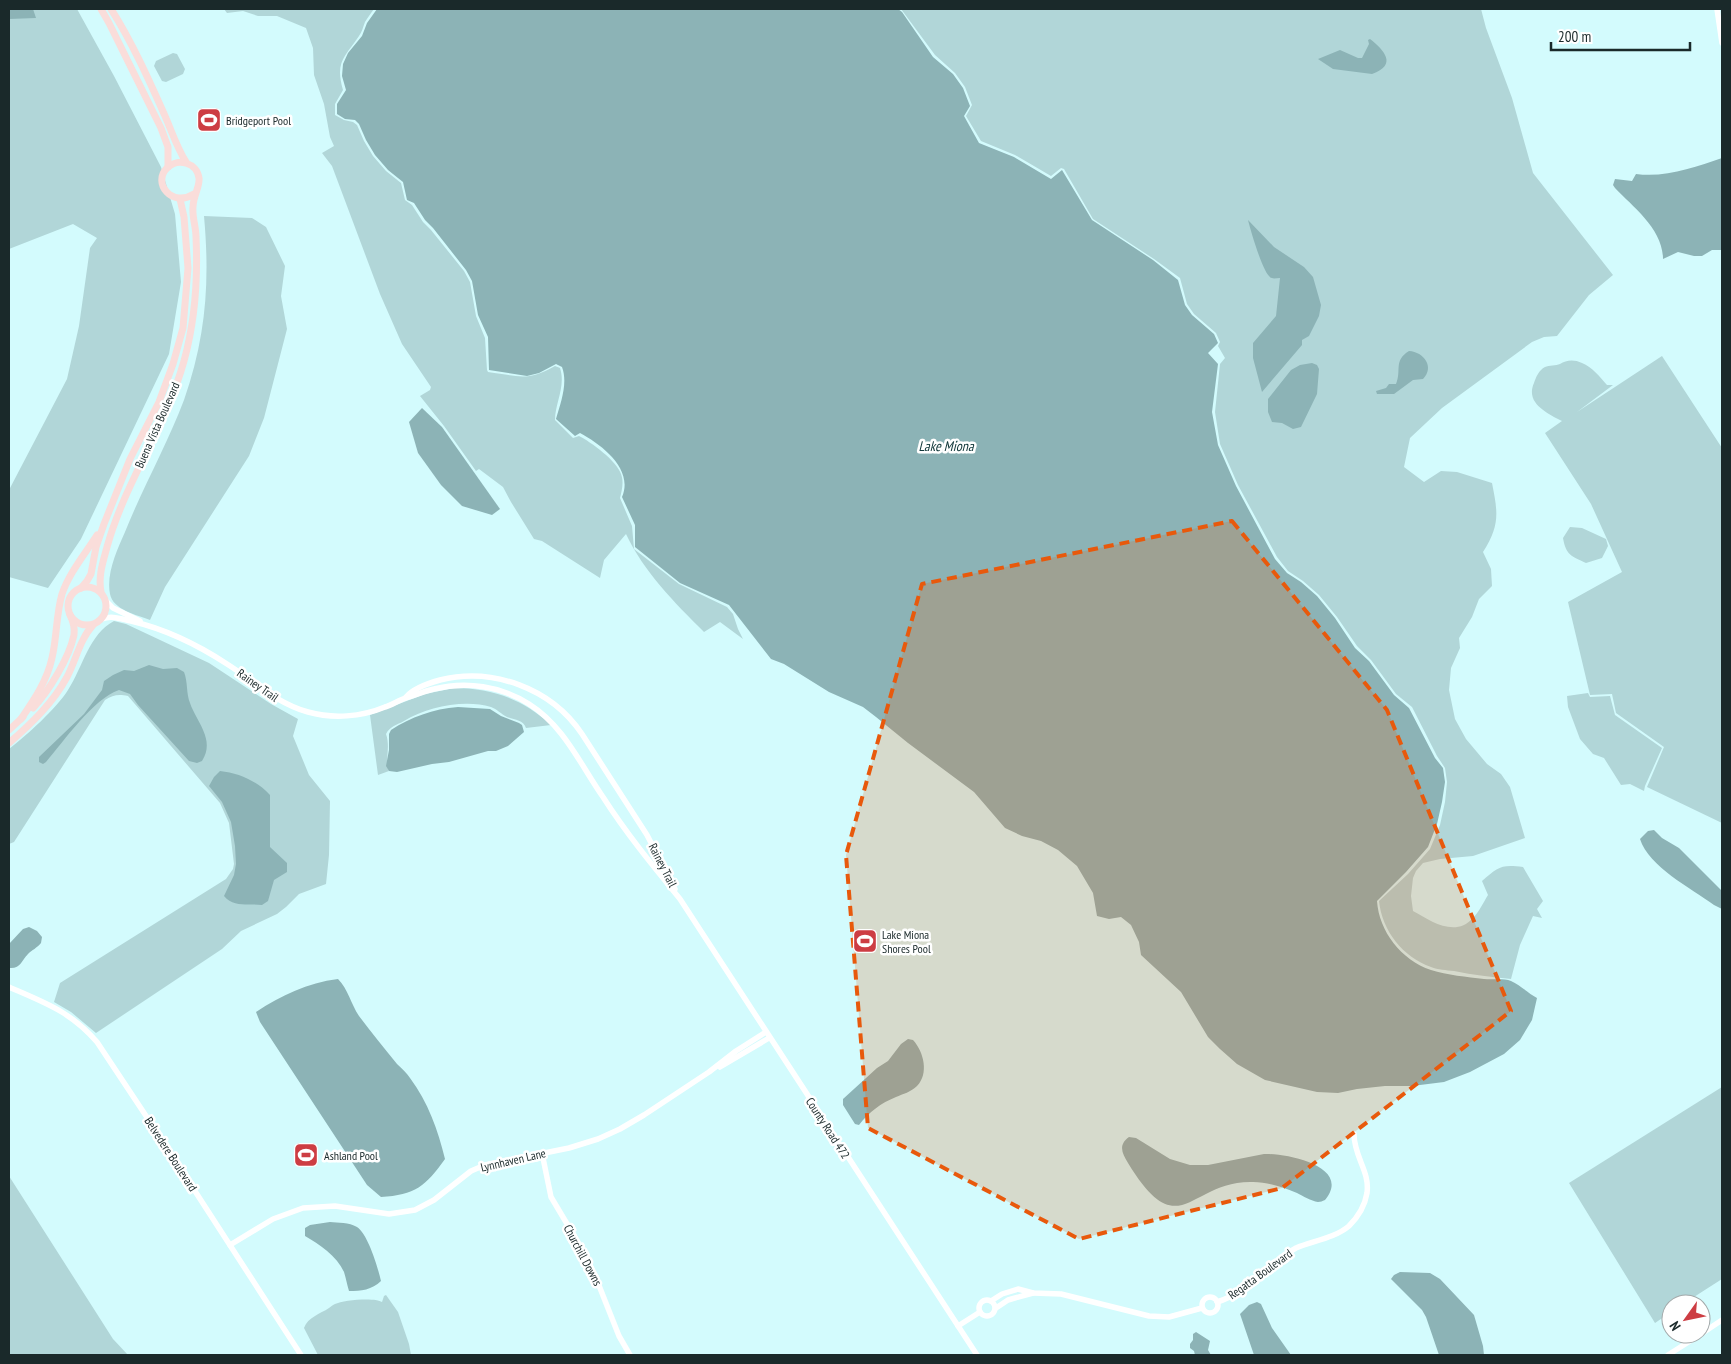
<svg xmlns="http://www.w3.org/2000/svg" width="1731" height="1364" viewBox="0 0 1731 1364" font-family="'PT Sans Narrow',sans-serif">
  <style>
    .green { fill: #b1d6d8 }
    .water { fill: #8cb3b6 }
    .lines { fill: none; stroke-linecap: round; stroke-linejoin: round }
    .minor { stroke: #fff; stroke-width: 5.5 }
    .major { stroke: #faddda; stroke-width: 7 }
    .marked { fill: #e8590c; fill-opacity: 0.2; stroke: #e8590c; stroke-width: 4; stroke-dasharray: 10 6; stroke-linejoin: round }
    .labels { text-anchor: middle; dominant-baseline: central; stroke-width: 5; stroke-linejoin: round; paint-order: stroke }
    .poi-label { font-size: 12px; fill: #1a292a; stroke: #fff; text-anchor: start }
    .street-label { font-size: 12px; fill: #1a292a; stroke: #fff }
    .water-label { font-size: 14px; font-style: italic; fill: #0f3638; stroke: #fff }
  </style>
  <rect width="100%" height="100%" fill="#d3fbfd"/>
  <g class="green">
    <path d="M9 9H77L114 76 161 167 175 214 181 282 169 354 81 539 48 588 9 577V490L67 379 79 326 90 248 97 238 73 224 9 249Z"/>
    <path d="M224 9H374C371 13 368 17 365 22 363 27 362 32 359 36 344 58 335 62 343 90L335 104V115L344 120 353 122 357 125 364 141 373 156 386 171 401 183 405 200 412 205 423 222 431 230 464 271 470 282 476 316 485 338 487 370 488 372C519 376 527 382 555 366L560 368C566 386 555 403 555 420L573 438 579 436C591 442 617 461 621 474 624 482 622 490 620 498L632 526 634 549 679 584 727 607 733 614 738 629 743 639 720 622 704 632C674 602 644 572 626 534L604 560 600 578 542 541 534 539 511 502 503 487 479 469 476 471 444 426 420 396 430 390 431 387 402 344 380 294 332 166 322 153 334 146 330 137 324 104 314 75 313 48 306 28 277 16H258L243 11 227 13Z"/>
    <path d="M901 9H1481L1486 28 1512 98 1533 173 1613 275 1589 295 1557 336 1544 337 1532 342 1442 408 1410 438 1404 467 1424 482 1441 471 1457 472 1492 483C1498 513 1500 525 1483 552L1491 569 1492 586 1479 599 1472 617 1459 638 1460 648 1451 668 1449 690 1455 719 1466 739 1487 764 1501 774 1510 787 1525 838 1473 856 1440 859 1423 863 1416 871 1413 878 1411 896 1413 911C1431 921 1455 938 1473 918 1479 912 1483 903 1488 895L1482 881C1498 867 1501 864 1523 867L1543 901 1537 909 1542 918 1533 916 1520 945 1511 979C1492 977 1473 975 1454 971 1446 970 1438 970 1431 967 1403 957 1382 931 1379 901L1408 874 1430 849 1440 825 1445 802 1447 782 1445 768 1437 756 1412 707 1396 694 1371 660 1357 646 1337 617 1319 595 1303 581 1288 571 1277 557 1238 485 1220 444 1215 412 1220 364 1225 358 1218 346 1220 342 1216 333 1194 314 1187 304 1180 278 1154 259 1093 219 1064 169 1061 168 1051 176 1015 155 981 141 966 116 972 105 965 87 955 73 935 55Z"/>
    <path d="M173 53 177 54 185 69 183 74 166 82 162 81 154 66 156 61Z"/>
    <path d="M204 216 252 218 266 227 285 266 281 296 287 329 264 418 249 456 165 587 150 620C137 615 113 610 110 594 106 574 117 550 125 532 143 487 167 445 184 400 206 337 210 282 204 216Z"/>
    <path d="M1662 356 1722 448V823L1647 787 1664 747 1616 713 1612 694 1590 695 1568 602 1622 572 1591 504 1545 433 1562 421C1547 413 1525 403 1534 383 1536 377 1539 370 1545 367 1549 365 1556 366 1560 364 1566 360 1574 359 1582 363 1592 367 1600 377 1607 385H1613L1577 412Z"/>
    <path d="M1570 527 1582 528 1606 539 1608 546 1602 558 1586 563C1571 556 1566 555 1563 538Z"/>
    <path d="M114 621 126 624 209 663 271 704 298 719 293 736 309 775 330 801 329 855 326 884 299 894 286 907 277 914 241 931 222 949 96 1033 71 1012 54 1002 60 983 226 879 233 869 234 864 229 823 220 803 128 696C118 694 113 695 105 700L14 842 9 844V749C27 735 56 709 68 690 83 667 89 634 114 621Z"/>
    <path d="M454 688C492 688 523 699 551 725L526 728C523 720 515 720 507 717 501 714 497 709 491 707 464 699 427 707 404 721 397 725 390 726 386 734 391 748 384 762 389 771L378 775 370 715 425 694Z"/>
    <path d="M1588 693 1590 697 1610 696 1615 715 1662 748 1645 786 1644 791 1630 784 1621 785 1604 758 1593 754 1580 739 1568 707 1567 696Z"/>
    <path d="M1722 1087V1279L1683 1304H1671V1312L1655 1323 1569 1183Z"/>
    <path d="M9 1176 113 1339 128 1355H9Z"/>
    <path d="M386 1295 398 1312 409 1344 411 1355H318L304 1328C308 1317 320 1314 329 1308 331 1307 332 1305 335 1304 343 1300 375 1297 382 1302L384 1296Z"/>
  </g>
  <g class="water">
    <path d="M9 9H33L36 18 9 19Z"/>
    <path d="M377 9H898L902 12 933 57 953 74 963 88 970 106 964 116 979 143 1014 157 1051 179 1062 170 1092 220 1153 260 1178 280 1185 305 1192 315 1214 334 1218 343 1208 353 1218 364 1212 412 1218 445 1236 486 1275 559 1287 573 1301 582 1317 596 1335 618 1355 648 1369 661 1394 695 1409 708 1435 758 1443 768 1445 782 1442 802 1437 824 1428 847 1406 872 1377 901C1379 931 1401 960 1431 970 1447 975 1467 977 1484 979 1492 980 1504 978 1511 981 1520 985 1528 993 1537 998L1532 1020 1520 1040 1504 1054 1470 1072 1444 1082 1412 1086H1385L1357 1089 1338 1093 1317 1092 1265 1080 1237 1064 1220 1049 1208 1037 1181 992 1141 955 1139 942 1131 925 1121 917 1109 919 1097 916 1093 893 1077 866 1058 850 1041 841 1022 836 1005 828 974 792 908 743 876 717 863 707 829 692 784 664 771 659 729 605 680 583 635 547V525L622 497C634 469 602 445 580 433L575 436 556 419C561 402 568 383 562 367L556 364 539 373 527 376 489 370 488 337 478 315 472 281 466 270 433 228 425 220 414 203 407 200 403 182 388 170 375 155 366 140 359 124 355 120 345 119 337 114V104L346 90 342 76 343 64 348 53 362 36 367 23Z"/>
    <path d="M1370 39C1384 50 1398 65 1372 74L1333 69 1318 59 1340 50 1358 58H1362L1369 44 1368 40Z"/>
    <path d="M1722 158V250H1712L1702 256H1694L1678 252 1663 259C1663 229 1633 207 1615 188L1613 185 1615 179 1632 181 1636 174C1666 178 1695 167 1722 158Z"/>
    <path d="M1248 220 1274 247 1304 267 1313 277 1321 305 1319 316 1309 336 1302 340V345L1262 392 1253 358V343L1276 316 1280 278C1276 278 1272 280 1269 276 1262 269 1251 232 1248 220Z"/>
    <path d="M1409 351C1424 352 1435 367 1423 379L1413 380 1394 394H1377L1376 391 1386 388 1389 384H1396C1402 370 1393 361 1409 351Z"/>
    <path d="M1312 363 1317 365 1319 369 1317 394 1301 427 1293 429 1282 423 1272 422 1268 412V399L1291 370 1300 365Z"/>
    <path d="M422 408 442 427 500 509 492 515 462 506 441 485 418 453 409 422Z"/>
    <path d="M149 665 163 669 177 668 184 672C188 682 186 693 190 703 196 721 216 740 202 761L197 763 189 761 138 705 130 694 119 690C93 699 64 741 46 762L43 764 39 762V757L84 714 102 690 104 681 113 675 124 670 134 671Z"/>
    <path d="M458 707 490 709 501 716 519 723 522 725 524 732 508 746 496 751H488L449 762 432 764 397 772 389 771 386 766 389 750V734L391 730C411 717 433 709 458 707Z"/>
    <path d="M220 771C239 773 257 781 270 795V847L287 863V872L274 880 268 901 262 905C249 903 234 908 224 896L234 875 236 864 235 846 231 822 222 802 209 786 214 777Z"/>
    <path d="M1654 830 1662 838 1679 848 1722 891V909L1714 905C1691 888 1649 867 1640 839L1648 831Z"/>
    <path d="M29 927 37 931 42 937 41 943C37 948 32 950 28 954 21 961 21 969 9 968V944L23 929Z"/>
    <path d="M338 979C348 989 351 1004 359 1016 371 1032 384 1048 397 1064 402 1069 407 1073 410 1078 428 1102 438 1130 445 1159 426 1186 415 1195 381 1197L367 1185 260 1022 256 1012C282 995 307 983 338 979Z"/>
    <path d="M908 1039 913 1040C924 1052 929 1074 917 1086 911 1092 903 1094 896 1097 881 1103 869 1112 859 1125L855 1124 843 1105V1099L877 1068 888 1061 901 1044Z"/>
    <path d="M1129 1137 1136 1138 1170 1159 1190 1165H1208L1264 1154C1285 1153 1353 1166 1325 1200 1322 1201 1321 1202 1318 1202 1311 1201 1303 1196 1297 1193 1282 1187 1268 1182 1253 1182 1189 1180 1180 1248 1128 1163 1122 1153 1118 1145 1129 1137Z"/>
    <path d="M330 1222C338 1223 349 1222 357 1227 368 1234 378 1268 381 1281 372 1290 361 1291 349 1291 347 1285 346 1278 344 1272 337 1256 319 1244 305 1236V1228L310 1225Z"/>
    <path d="M1400 1272 1430 1273 1440 1279 1474 1315 1483 1346 1484 1355H1439L1426 1317 1422 1310 1391 1279 1394 1275Z"/>
    <path d="M1257 1302 1261 1304 1272 1328 1291 1355H1254L1240 1314 1249 1305Z"/>
    <path d="M1196 1332 1210 1341 1208 1350 1211 1355H1195L1194 1351 1190 1348V1344L1193 1340V1334Z"/>
  </g>
  <g class="lines">
    <g class="minor">
      <path d="M1717 9 1722 43"/>
      <path d="M106 601 113 608 140 621"/>
      <path d="M102 619C112 615 121 619 131 621 165 629 198 645 227 664 254 681 276 703 308 712 333 719 361 717 385 707 392 705 399 700 406 698 415 695 425 691 434 689 466 681 501 686 529 704 564 726 580 764 603 797 626 833 653 866 680 899L977 1355"/>
      <path d="M406 697C414 688 429 683 440 680 493 667 551 688 582 734L647 835 675 889"/>
      <path d="M9 987C45 1003 70 1011 97 1042L160 1137 301 1355"/>
      <path d="M720 1067 769 1038"/>
      <path d="M542 1153 551 1197 585 1254 598 1283 619 1336 630 1355"/>
      <path d="M230 1245 273 1219 303 1208 335 1206 389 1214 415 1210 434 1200 471 1171 485 1165 569 1148 598 1139 620 1129 644 1115 709 1072 736 1051 766 1032"/>
      <circle cx="1210" cy="1305" r="8"/>
      <circle cx="987" cy="1308" r="8"/>
      <path d="M991 1301 1002 1294 1018 1289 1033 1293 1061 1294 1149 1316 1169 1317 1202 1308"/>
      <path d="M1217 1302C1234 1297 1249 1285 1263 1274 1274 1265 1283 1255 1296 1248 1313 1241 1335 1238 1349 1226 1358 1217 1365 1205 1367 1193 1370 1171 1354 1157 1354 1134"/>
      <path d="M996 1308 1008 1300 1033 1293"/>
      <path d="M958 1326 980 1312"/>
      <path d="M1701 1334 1722 1320"/>
      <path d="M1668 1355 1701 1334"/>
    </g>
    <g class="major">
      <path d="M101 9 109 23 161 128 168 147V167"/>
      <path d="M111 9C132 42 149 80 165 116 172 132 177 148 186 162"/>
      <circle cx="87" cy="606" r="19"/>
      <path d="M81 588 87 581 91 574 96 547 104 524 130 459 159 402 173 364 183 328 188 268 184 217 180 199"/>
      <path d="M101 592C98 576 103 562 107 547 125 482 166 426 184 361 195 321 198 279 196 237 196 227 192 217 193 207 193 196 200 187 199 178 197 163 178 157 167 168 152 183 172 208 194 194"/>
      <path d="M33 708C49 691 69 658 74 635 75 628 73 621 70 615"/>
      <path d="M21 719C34 700 47 681 52 658 57 637 56 615 62 594 69 573 85 554 97 535"/>
      <path d="M9 730 23 717"/>
      <path d="M9 743C31 724 53 703 67 677 76 660 80 639 93 625"/>
    </g>
  </g>
  <path class="marked" d="M1232 521 1387 710 1511 1011 1282 1188 1079 1239 868 1128 846 855 922 584Z"/>
  <defs>
    <symbol id="stadium-square" viewBox="-11 -11 22 22"><rect x="-9" y="-9" width="18" height="18" rx="4" fill="#cd3d43" stroke="#fff"/><path d="M0-5a6.5 5 0 1 0 0 10a6.5 5 0 1 0 0-10ZM-3.5-1.8h7v3.6h-7Z" fill="#fff"/></symbol>
  </defs>
  <g fill-rule="evenodd">
    <use href="#stadium-square" x="195" y="106" width="28" height="28"/>
    <use href="#stadium-square" x="851" y="927" width="28" height="28"/>
    <use href="#stadium-square" x="292" y="1141" width="28" height="28"/>
  </g>
  <g class="labels">
    <g class="poi-label">
      <text x="226" y="120">Bridgeport Pool</text>
      <text x="882" y="934">Lake Miona<tspan x="882" dy="14">Shores Pool</tspan></text>
      <text x="324" y="1155">Ashland Pool</text>
    </g>
    <g class="street-label">
      <text transform="translate(157 425) rotate(-66)">Buena Vista Boulevard</text>
      <text transform="translate(258 685) rotate(35)">Rainey Trail</text>
      <text transform="translate(663 865) rotate(63)">Rainey Trail</text>
      <text transform="translate(828 1128) rotate(57)">County Road 472</text>
      <text transform="translate(171 1154) rotate(57)">Belvedere Boulevard</text>
      <text transform="translate(513 1160) rotate(-13)">Lynnhaven Lane</text>
      <text transform="translate(583 1255) rotate(62)">Churchill Downs</text>
      <text transform="translate(1260 1274) rotate(-36)">Regatta Boulevard</text>
    </g>
    <g class="water-label">
      <text x="946" y="446">Lake Miona</text>
    </g>
  </g>
  <rect width="1731" height="1364" fill="none" stroke="#1a292a" stroke-width="20"/>
  <g transform="translate(1686 1319) rotate(237)"><circle r="24" fill="#ffffff" stroke="#a3a9aa"/>
  <path d="M0-4L9 19L0 12L-9 19Z" fill="#cd3d43"/>
  <text y="-8" font-size="14" font-weight="bold" text-anchor="middle" fill="#1a292a">N</text>
  </g>
  <path d="M1551 42v8h139v-8" fill="none" stroke="#1a292a" stroke-width="2.5"/>
  <text x="1558" y="42" font-size="15" fill="#1a292a" stroke="#ffffff" stroke-width="4" paint-order="stroke">200 m</text>
</svg>
